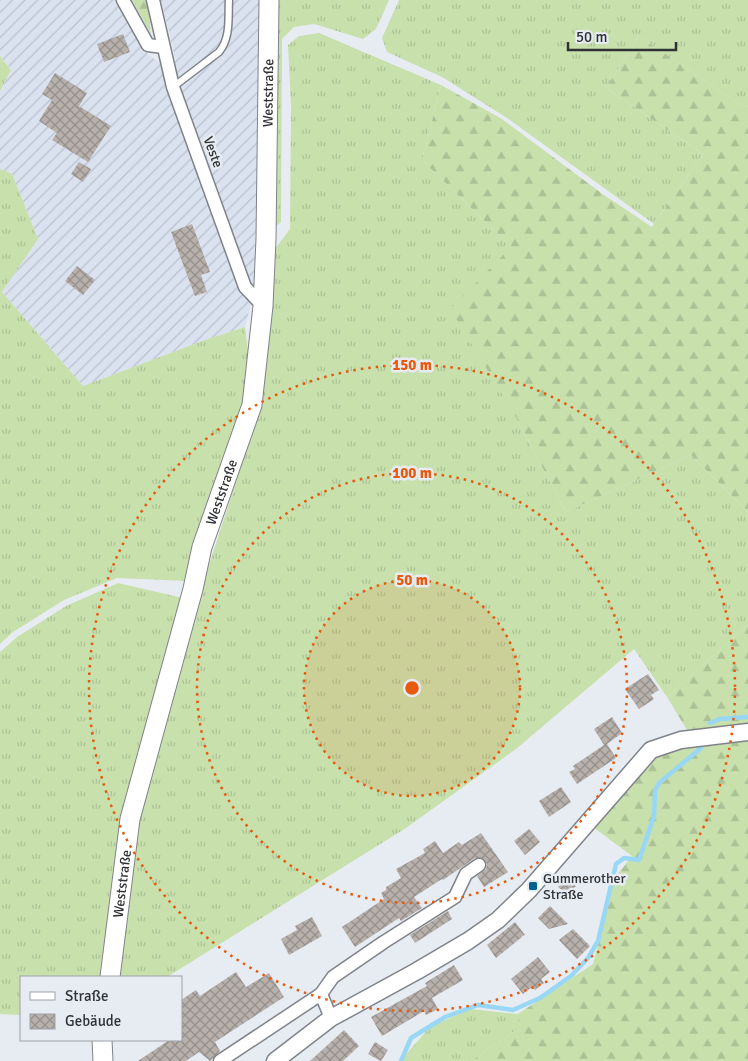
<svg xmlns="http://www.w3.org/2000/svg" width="748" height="1061" viewBox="0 0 748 1061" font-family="Signika,sans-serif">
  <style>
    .industrial { fill: url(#industrial-furrows) }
    .grass { fill: url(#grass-tufts) }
    .forest { fill: url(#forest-firs) }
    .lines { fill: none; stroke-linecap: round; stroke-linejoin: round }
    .stream { stroke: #98d7f6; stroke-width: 4.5 }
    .building { fill: url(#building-cross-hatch) }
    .service-casing { stroke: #7f8389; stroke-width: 9 }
    .minor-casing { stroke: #7f8389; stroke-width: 15 }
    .tertiary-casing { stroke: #7f8389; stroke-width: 19 }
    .secondary-casing { stroke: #7f8389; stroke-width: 21 }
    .service { stroke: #fff; stroke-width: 6 }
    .minor { stroke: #fff; stroke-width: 12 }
    .tertiary { stroke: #fff; stroke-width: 16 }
    .secondary { stroke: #fff; stroke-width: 19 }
    .ring { fill: none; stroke: #e8590c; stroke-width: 2.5; stroke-dasharray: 2.5 5 }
    .poi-dot { fill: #036191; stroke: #e7ecf3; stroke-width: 2 }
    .labels { text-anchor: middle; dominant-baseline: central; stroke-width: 5; stroke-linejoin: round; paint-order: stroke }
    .street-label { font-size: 14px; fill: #2f3134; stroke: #e7ecf3 }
    .poi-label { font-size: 14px; fill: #2f3134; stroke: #e7ecf3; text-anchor: start }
    .centre { fill: #e8590c; stroke: #e7ecf3; stroke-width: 2.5 }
    .ring-label { font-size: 15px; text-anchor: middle; font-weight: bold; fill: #e8590c; stroke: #e7ecf3; stroke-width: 5; stroke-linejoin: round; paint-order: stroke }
  </style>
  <defs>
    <pattern id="industrial-furrows" width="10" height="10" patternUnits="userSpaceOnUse" patternTransform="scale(1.25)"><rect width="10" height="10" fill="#dae1ef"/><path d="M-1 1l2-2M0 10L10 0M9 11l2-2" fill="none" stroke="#bbc2ce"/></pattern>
    <pattern id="grass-tufts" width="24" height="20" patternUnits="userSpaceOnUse" patternTransform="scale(1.25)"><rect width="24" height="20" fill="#c8e0ac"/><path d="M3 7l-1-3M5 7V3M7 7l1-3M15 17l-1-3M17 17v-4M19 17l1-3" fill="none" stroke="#acc195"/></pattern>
    <pattern id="forest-firs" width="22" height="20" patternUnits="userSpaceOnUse" patternTransform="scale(1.25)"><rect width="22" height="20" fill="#c8e0ac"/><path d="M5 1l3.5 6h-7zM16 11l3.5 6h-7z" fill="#acc195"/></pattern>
    <pattern id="building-cross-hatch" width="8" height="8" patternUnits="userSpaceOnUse" patternTransform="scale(1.25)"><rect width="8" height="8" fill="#b7b0ab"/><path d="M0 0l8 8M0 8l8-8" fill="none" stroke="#95908c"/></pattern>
  </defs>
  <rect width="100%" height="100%" fill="#e7ecf3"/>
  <path class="industrial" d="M0 0H116L148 55 165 66 176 61 161 0H262L259 273 245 327 205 340 83 386 2 292 38 239 12 174 0 169V91L11 70 0 56Z"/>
  <g class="grass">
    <path d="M277 0H389L376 29 363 39 314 24 294 27 282 39 281 222 274 228Z"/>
    <path d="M399 0H748V110L639 36 606 88 703 154 654 224 507 118 442 77 387 52 382 38Z"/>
    <path d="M319 33 441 85 422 160 511 247 512 410 566 512 691 455 748 512V625L667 697 634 649 516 749 406 828 167 977H117L133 819 194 611 260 408 274 250 290 229 291 107 288 45 299 36Z"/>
    <path d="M0 56 11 70 0 91Z"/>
    <path d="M0 169 12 174 38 239 2 292 83 386 205 340 245 327 249 360 244 403 188 581 117 578 64 600 13 632 0 644Z"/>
    <path d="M118 583 183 598 104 977H21V1015L0 1014V652L17 637 66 606Z"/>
    <path d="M470 1009 518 1014V1029L471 1061H400L430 1027Z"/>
  </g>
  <g class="forest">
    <path d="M132 0H148L151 34Z"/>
    <path d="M639 36 748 110V512L691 455 566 512 512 410 450 309 511 247 422 160 441 85 502 119 604 195 652 227 703 154 606 88Z"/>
    <path d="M748 625V1061H471L518 1029V1014L593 964 615 878 632 856 593 827 658 757 683 749 687 730 667 697Z"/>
  </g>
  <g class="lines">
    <g class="stream">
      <path d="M710 723 720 719 748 717"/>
      <path d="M401 1061 411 1038 445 1017 478 1005 513 1010 540 998 571 976 588 958 598 941 616 864 624 858 639 860 654 816 655 791 659 783 701 748"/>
    </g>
  </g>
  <g class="building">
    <path d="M123 34 130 52 104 62 97 44Z"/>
    <path d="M55 73 87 93 79 106 111 126 88 162 52 140 57 133 39 121 52 100 42 94Z"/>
    <path d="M79 162 91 169 83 182 71 174Z"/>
    <path d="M192 224 210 272 201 275 207 292 195 296 171 232Z"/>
    <path d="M77 266 95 280 83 295 65 281Z"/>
    <path d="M648 674 659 690 651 695 654 699 639 709 625 689Z"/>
    <path d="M612 717 622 733 607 744 616 758 577 784 569 772 575 769 573 766 604 745 594 729Z"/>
    <path d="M561 787 571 802 549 817 539 801Z"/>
    <path d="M529 829 540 842 525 855 514 841Z"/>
    <path d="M481 833 508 872 484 887 477 876 486 869 487 864 482 858H475L443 880 442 879 414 897 422 908 401 921 399 918 355 947 342 927 384 899 381 893 386 890V887L401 878 396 869 425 853 423 849 435 841 443 853 459 842 462 845Z"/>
    <path d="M567 877 576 886 568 895 558 887Z"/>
    <path d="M550 906 568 924 549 929 538 918Z"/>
    <path d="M448 911 452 919 415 943 410 935Z"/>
    <path d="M312 917 322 936 289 955 281 939 297 930 295 926Z"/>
    <path d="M515 922 525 935 522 936V937L496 958 487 945Z"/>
    <path d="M573 929 590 946 577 959 559 940Z"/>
    <path d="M538 957 550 972 541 979 544 983 535 990 532 987 523 994 511 979Z"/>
    <path d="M454 965 463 980 432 998 438 1009 426 1015 424 1011 382 1036 371 1017 427 986 425 983Z"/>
    <path d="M236 972 246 987 269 973 284 997 215 1042 220 1051 210 1061 199 1052 186 1061H138L169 1040H181V1000L196 990 200 996Z"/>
    <path d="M344 1030 359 1046 343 1061H310Z"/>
    <path d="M375 1042 388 1050 381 1061 368 1054Z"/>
  </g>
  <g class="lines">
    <defs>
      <path id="service" d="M173 87 219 52C231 38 228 17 229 0"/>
      <g id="minor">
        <path d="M123 0 148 45 163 47"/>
        <path d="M153 0 173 87 245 287 263 306"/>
        <path d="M331 1018 321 994 333 977 384 942 455 897 466 874 479 865"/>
        <path d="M220 1061 321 994"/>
      </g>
      <path id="tertiary" d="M275 1061 331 1018 417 971 468 941 498 920 529 890 651 750 681 740 748 732"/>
      <g id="secondary">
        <path id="s1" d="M110 977 130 819 193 589 202 547 252 405 263 306 266 239 269 0"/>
        <path d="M102 1040 103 1061"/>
      </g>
    </defs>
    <use href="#service" class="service-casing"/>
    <use href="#minor" class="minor-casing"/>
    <use href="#tertiary" class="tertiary-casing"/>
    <use href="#secondary" class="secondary-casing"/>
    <use href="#service" class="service"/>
    <use href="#minor" class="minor"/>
    <use href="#tertiary" class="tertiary"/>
    <use href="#secondary" class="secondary"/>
  </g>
  <circle cx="412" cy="688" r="108" fill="#e8590c" fill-opacity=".12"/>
  <g class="ring">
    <circle cx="412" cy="688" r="108"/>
    <circle cx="412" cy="688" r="215"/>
    <circle cx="412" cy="688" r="323"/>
  </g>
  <rect class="poi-dot" x="528" y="881" width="10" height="10" rx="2.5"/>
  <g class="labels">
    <g class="street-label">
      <text stroke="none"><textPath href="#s1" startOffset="904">Weststraße</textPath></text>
      <text transform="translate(213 152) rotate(70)">Veste</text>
      <text stroke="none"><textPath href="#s1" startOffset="499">Weststraße</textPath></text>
      <text stroke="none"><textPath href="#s1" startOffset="94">Weststraße</textPath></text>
    </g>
    <g class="poi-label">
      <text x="543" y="878">Gummerother<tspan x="543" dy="16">Straße</tspan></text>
    </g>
  </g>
  <circle cx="412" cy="688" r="8" class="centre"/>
  <g class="ring-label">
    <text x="412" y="370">150 m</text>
    <text x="412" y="478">100 m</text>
    <text x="412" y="585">50 m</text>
  </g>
  <rect x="20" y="976" width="162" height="65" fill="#e7ecf3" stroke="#9da1a7"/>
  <rect x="30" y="992" width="25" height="8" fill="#ffffff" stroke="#9da1a7"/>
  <text x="65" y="1001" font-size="15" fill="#2f3134">Straße</text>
  <rect x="30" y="1014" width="25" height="15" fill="url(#building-cross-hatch)" stroke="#9da1a7"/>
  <text x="65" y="1026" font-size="15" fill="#2f3134">Gebäude</text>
  <path d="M568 42v8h108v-8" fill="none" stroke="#2f3134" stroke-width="2.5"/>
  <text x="576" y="42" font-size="15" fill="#2f3134" stroke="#e7ecf3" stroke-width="4" paint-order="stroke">50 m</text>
</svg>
